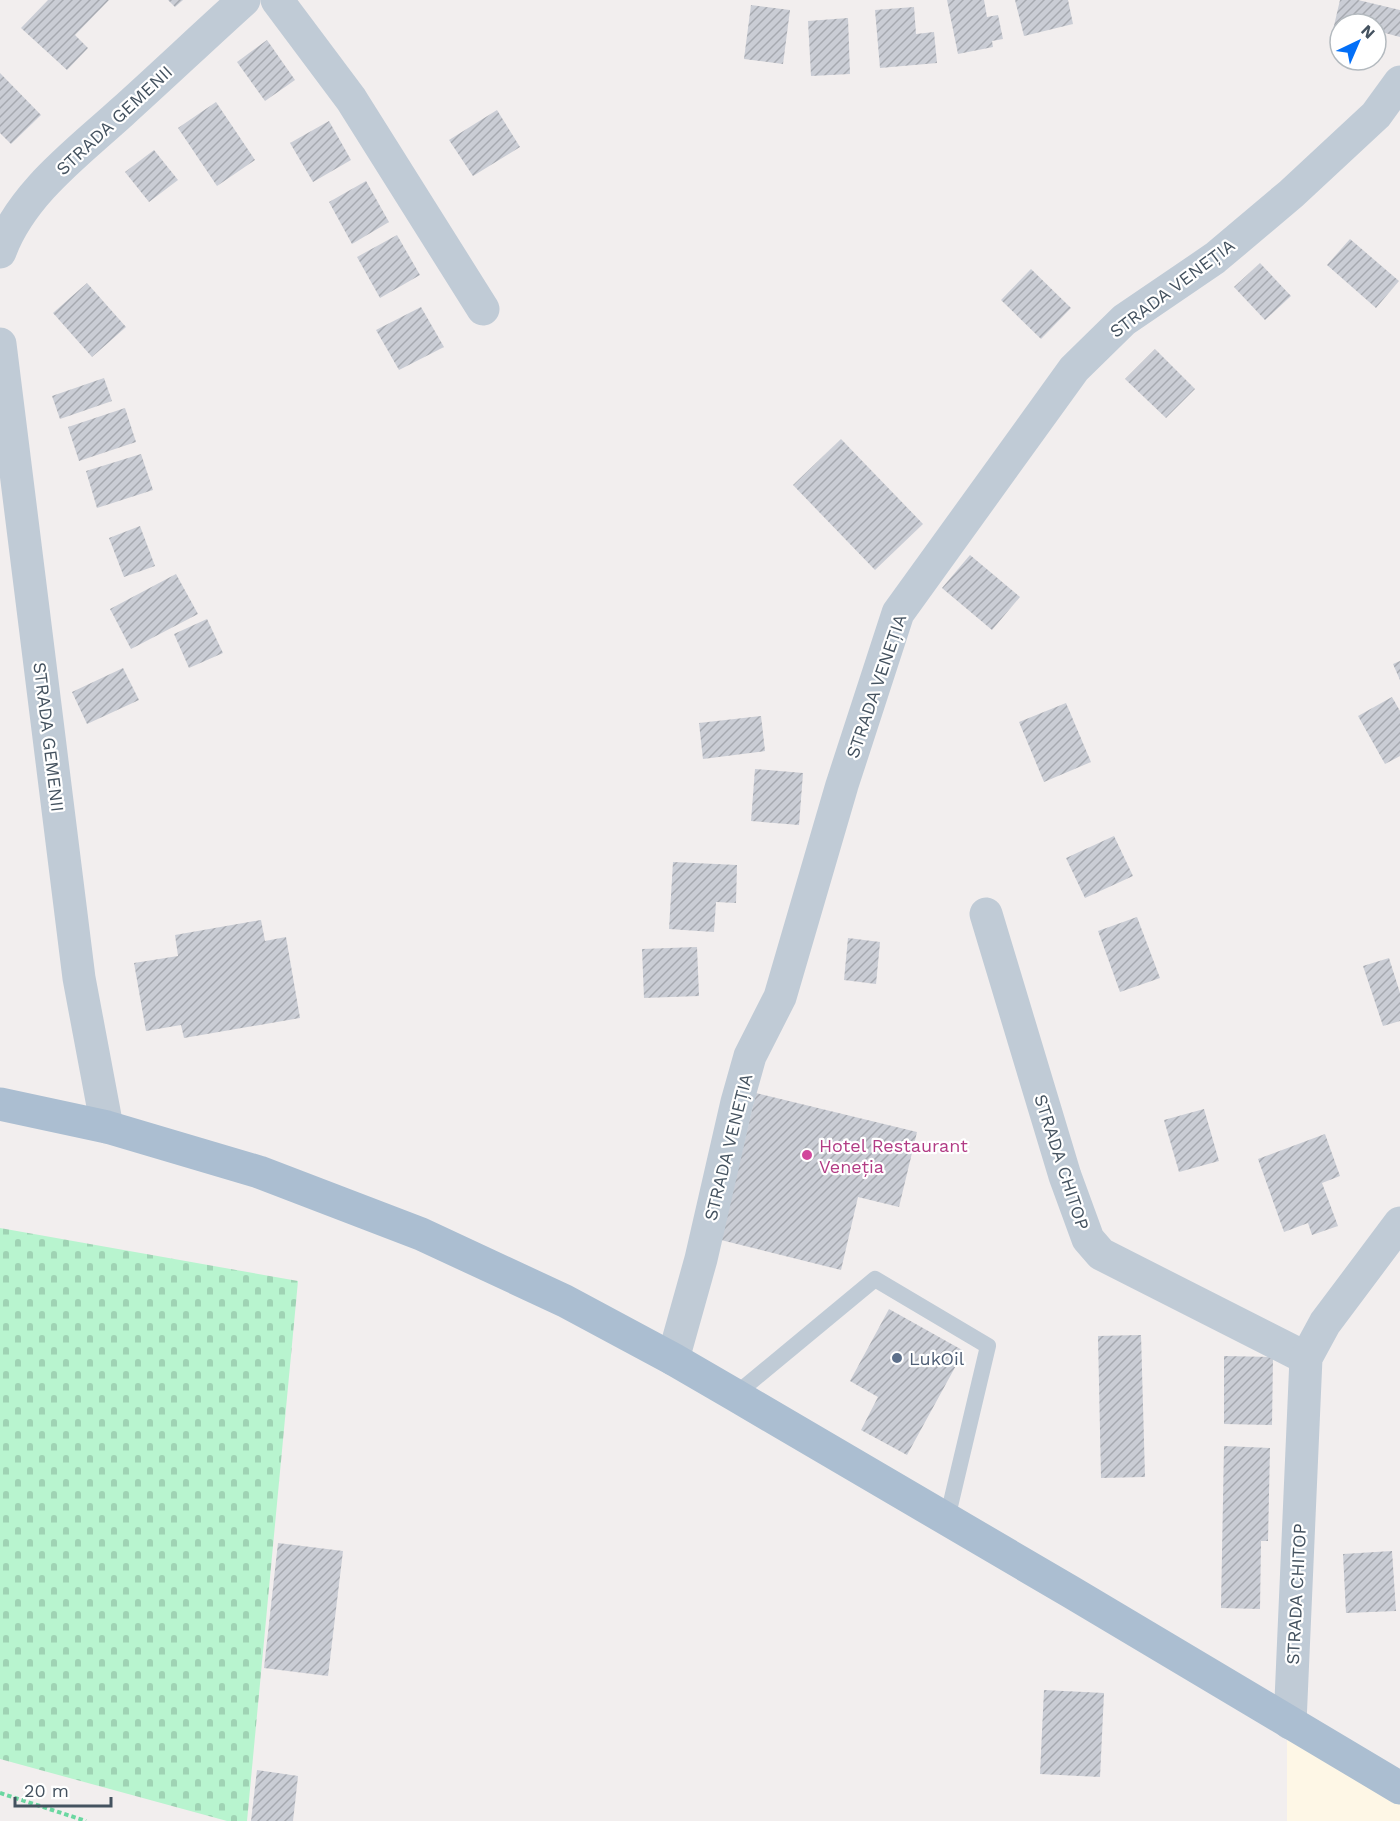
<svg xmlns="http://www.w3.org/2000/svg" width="1400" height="1821" viewBox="0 0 1400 1821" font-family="'Work Sans',sans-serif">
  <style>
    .commercial { fill: #fef7e6 }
    .cemetery { fill: url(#cemetery-stones) }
    .building { fill: url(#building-hatch) }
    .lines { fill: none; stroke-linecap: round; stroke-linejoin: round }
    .path { stroke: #6bd7a1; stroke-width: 4; stroke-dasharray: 4.5 3; stroke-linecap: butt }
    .service { stroke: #c0cbd6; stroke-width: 16 }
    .minor { stroke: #c0cbd6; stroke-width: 33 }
    .primary { stroke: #abbed1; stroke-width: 33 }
    .hotel-dot { fill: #d1479c; stroke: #fff; stroke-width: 2 }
    .service-dot { fill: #5c6f8a; stroke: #fff; stroke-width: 2 }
    .labels { text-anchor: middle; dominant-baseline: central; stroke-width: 4.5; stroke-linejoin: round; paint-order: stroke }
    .street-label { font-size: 18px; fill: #44525f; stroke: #fff }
    .hotel-label { font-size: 18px; fill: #b23c85; stroke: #fff; text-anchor: start }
    .service-label { font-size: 18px; fill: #4e5e75; stroke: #fff; text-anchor: start }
  </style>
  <defs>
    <pattern id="cemetery-stones" width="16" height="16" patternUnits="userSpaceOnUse" patternTransform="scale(1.5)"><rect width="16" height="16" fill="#b8f4cf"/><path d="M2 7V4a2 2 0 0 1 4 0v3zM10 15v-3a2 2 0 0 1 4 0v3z" fill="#9fd3b4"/></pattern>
    <pattern id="building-hatch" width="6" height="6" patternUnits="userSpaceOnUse" patternTransform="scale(1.5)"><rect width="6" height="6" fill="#cacdd5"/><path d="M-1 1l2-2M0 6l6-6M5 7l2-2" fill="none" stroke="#a6a9b0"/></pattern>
  </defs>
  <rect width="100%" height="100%" fill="#f2eeee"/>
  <path class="commercial" d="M1287 1731 1400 1792V1821H1287Z"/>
  <path class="cemetery" d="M0 1228 298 1281 247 1821H227L0 1759Z"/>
  <g class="building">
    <path d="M48 0H109L75 35 88 48 67 70 21 28Z"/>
    <path d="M168 0H183L175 7Z"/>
    <path d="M947 0H984L987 17 998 15 1003 39 992 41 993 47 958 54Z"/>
    <path d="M1015 0H1068L1073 24 1024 36Z"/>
    <path d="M1340 0H1358L1400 10V37L1385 33 1383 41 1376 39V24H1340V31L1333 30Z"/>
    <path d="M751 5 790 10 783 64 744 59Z"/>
    <path d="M914 7 916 34 934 32 937 63 880 68 875 10Z"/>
    <path d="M848 18 850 74 811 76 808 21Z"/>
    <path d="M267 40 295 80 265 101 237 62Z"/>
    <path d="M0 73 41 115 11 144 0 133Z"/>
    <path d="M216 102 255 160 217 186 178 128Z"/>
    <path d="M497 110 520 147 473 176 449 140Z"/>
    <path d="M329 121 351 160 313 182 290 143Z"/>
    <path d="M154 150 178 180 149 202 125 172Z"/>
    <path d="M366 181 389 222 352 244 329 202Z"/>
    <path d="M397 235 420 275 380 298 357 257Z"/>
    <path d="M1350 239 1399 281 1376 308 1327 265Z"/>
    <path d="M1260 263 1291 296 1265 320 1234 287Z"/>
    <path d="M1031 269 1071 308 1041 339 1001 300Z"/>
    <path d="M87 283 126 327 92 357 53 313Z"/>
    <path d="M421 307 444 347 399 370 376 330Z"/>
    <path d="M1155 349 1195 389 1166 418 1125 379Z"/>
    <path d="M104 378 112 401 60 419 52 396Z"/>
    <path d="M125 408 136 442 79 461 68 427Z"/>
    <path d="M841 439 923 524 875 570 793 485Z"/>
    <path d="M141 454 153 490 97 508 86 471Z"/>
    <path d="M140 526 155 566 124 577 109 538Z"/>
    <path d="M970 555 1020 597 992 630 942 588Z"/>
    <path d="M176 574 198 614 131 649 110 609Z"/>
    <path d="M207 619 223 653 189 668 174 634Z"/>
    <path d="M1400 661V680L1393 664Z"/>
    <path d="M123 668 139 700 87 724 72 692Z"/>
    <path d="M1392 697 1400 711V756L1385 764 1358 716Z"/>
    <path d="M1066 703 1091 762 1044 782 1019 722Z"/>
    <path d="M761 716 765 751 703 759 699 723Z"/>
    <path d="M755 769 803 773 799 825 751 821Z"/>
    <path d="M1114 836 1133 876 1085 898 1066 858Z"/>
    <path d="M673 862 737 865 736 903 716 902 714 932 669 929Z"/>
    <path d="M1137 917 1160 978 1120 992 1098 931Z"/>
    <path d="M261 920 265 941 286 937 300 1018 184 1038 181 1025 146 1031 134 963 178 956 175 935Z"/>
    <path d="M848 938 880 942 876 984 844 980Z"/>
    <path d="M697 947 699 996 644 998 642 949Z"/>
    <path d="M1389 958 1400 993V1021L1383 1026 1363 966Z"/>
    <path d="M756 1093 917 1132 899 1207 858 1197 841 1270 721 1240Z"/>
    <path d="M1204 1109 1219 1161 1179 1172 1164 1120Z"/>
    <path d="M1325 1134 1340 1176 1322 1183 1338 1226 1312 1235 1308 1223 1284 1232 1258 1159Z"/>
    <path d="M889 1309 964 1351 907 1455 861 1430 878 1397 850 1381Z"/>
    <path d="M1141 1335 1145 1477 1101 1478 1098 1336Z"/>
    <path d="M1224 1356 1273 1357 1272 1425 1224 1424Z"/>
    <path d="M1224 1446 1270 1448 1268 1541H1261L1260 1609 1221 1608Z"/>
    <path d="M278 1543 343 1551 328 1676 264 1668Z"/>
    <path d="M1392 1551 1396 1611 1346 1613 1343 1554Z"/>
    <path d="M1044 1690 1104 1693 1100 1777 1040 1774Z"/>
    <path d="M257 1770 298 1776 293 1821H251Z"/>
  </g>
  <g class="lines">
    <path class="path" d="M0 1793 86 1821"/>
    <path class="service" d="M735 1395 875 1279 988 1346 947 1519"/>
    <g class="minor">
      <path d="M277 0 351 99 483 309"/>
      <path d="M0 252C21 194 77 153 122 112 163 75 203 37 244 0"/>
      <path d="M0 344 79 978 107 1127"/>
      <path d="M986 914 1065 1176 1088 1239 1101 1254 1306 1358"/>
      <path d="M673 1359 701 1259 737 1102 750 1056 780 997 842 785 898 613 1074 369 1124 320 1215 258 1291 194 1376 115 1400 82"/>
      <path d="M1290 1723 1306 1358 1325 1323 1400 1223"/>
    </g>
    <path class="primary" d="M0 1104 107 1127 259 1172 421 1234 565 1301 673 1359 735 1395 1071 1592 1400 1788"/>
  </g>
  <circle class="hotel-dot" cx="807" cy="1155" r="6"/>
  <circle class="service-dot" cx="897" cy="1358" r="6"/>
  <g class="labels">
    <g class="street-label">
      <text transform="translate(114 120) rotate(-43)">STRADA GEMENII</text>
      <text transform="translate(1172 288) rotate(-37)">STRADA VENEȚIA</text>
      <text transform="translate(876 686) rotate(-71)">STRADA VENEȚIA</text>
      <text transform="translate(49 737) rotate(83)">STRADA GEMENII</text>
      <text transform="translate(728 1147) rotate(-76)">STRADA VENEȚIA</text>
      <text transform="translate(1062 1162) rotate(72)">STRADA CHITOP</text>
      <text transform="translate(1296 1594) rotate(-87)">STRADA CHITOP</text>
    </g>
    <g class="hotel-label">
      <text x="819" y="1145">Hotel Restaurant<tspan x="819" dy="21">Veneția</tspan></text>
    </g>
    <g class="service-label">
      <text x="909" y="1358">LukOil</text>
    </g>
  </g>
  <g transform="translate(1358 42) rotate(44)"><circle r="28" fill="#ffffff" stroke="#b4babf" stroke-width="1.5"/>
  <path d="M0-4.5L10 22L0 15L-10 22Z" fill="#036ff7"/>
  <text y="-9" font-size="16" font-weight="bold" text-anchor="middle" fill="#44525f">N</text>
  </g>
  <path d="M15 1797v9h96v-9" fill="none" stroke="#44525f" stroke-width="3"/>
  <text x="24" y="1797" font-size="18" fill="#44525f" stroke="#ffffff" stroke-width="4.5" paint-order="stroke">20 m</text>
</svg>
